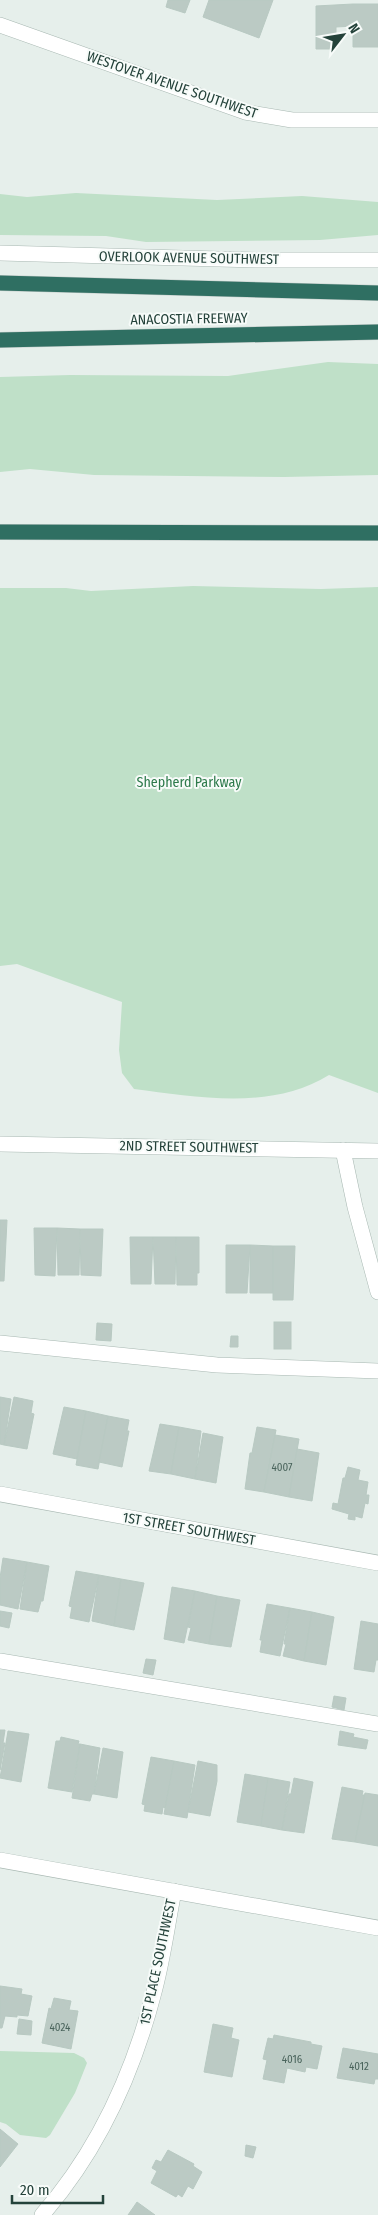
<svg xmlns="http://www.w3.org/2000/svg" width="378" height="2215" viewBox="0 0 378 2215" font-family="'Fira Sans Condensed',sans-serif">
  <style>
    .green { fill: #bfe0c8 }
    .building { fill: #bbcac4; stroke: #b8c9c2 }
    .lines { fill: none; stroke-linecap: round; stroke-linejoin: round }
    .minor-casing { stroke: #a8b8b2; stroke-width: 16 }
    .highway-casing { stroke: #c2cac8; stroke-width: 16 }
    .minor { stroke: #fff; stroke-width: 15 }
    .highway { stroke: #2f6f62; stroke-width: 15 }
    .labels { text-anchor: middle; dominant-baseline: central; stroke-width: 4; stroke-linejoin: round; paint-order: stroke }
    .number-label { font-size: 11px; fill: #4a645c }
    .street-label { font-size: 14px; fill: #24423a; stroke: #f7fbf9 }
    .park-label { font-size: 14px; fill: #2d7a4b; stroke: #f7fbf9 }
  </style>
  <rect width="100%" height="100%" fill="#e6efeb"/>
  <g class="green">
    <path d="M76 193 217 200 302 196 378 202V235L320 240 146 242 106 236 0 235V194L27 197Z"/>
    <path d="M328 362 378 364V475L284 477 94 475 30 469 0 472V377L70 375 228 376Z"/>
    <path d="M193 586 321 589 378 587V1093L329 1075C271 1111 197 1097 134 1089L122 1073 119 1050 122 1002 17 964 0 966V588H66L91 591Z"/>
    <path d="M0 2051 74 2053 84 2058 87 2063 75 2093 50 2135 46 2138 20 2135 6 2124 0 2122Z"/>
  </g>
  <g class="building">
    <path d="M168 0H190L185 13 166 7Z"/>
    <path d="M209 0H273L259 38 203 17Z"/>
    <path d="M353 4H378V47H353V26L336 27V49H316V6Z"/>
    <path d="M0 1220H7L4 1281H0Z"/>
    <path d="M34 1228H57L55 1276 35 1275Z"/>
    <path d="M57 1228 80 1229 79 1275H58Z"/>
    <path d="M80 1229H103L101 1276 81 1275Z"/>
    <path d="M130 1237H153L151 1284H131Z"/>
    <path d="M153 1237H176L175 1284H155Z"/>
    <path d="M176 1237H199V1273H197V1285H177Z"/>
    <path d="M226 1245H250L247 1293H226Z"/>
    <path d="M250 1245 273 1246V1293H250Z"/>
    <path d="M273 1246H295L293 1300H273Z"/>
    <rect x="274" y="1322" width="17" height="27"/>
    <path d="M97 1323 112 1324 111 1341 96 1340Z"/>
    <path d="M231 1336H238V1347H230Z"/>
    <path d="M0 1397 11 1399 4 1445 0 1444Z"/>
    <path d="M14 1397 33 1401 31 1413 34 1414 27 1449 4 1445Z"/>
    <path d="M64 1407 86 1411 77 1459 53 1454Z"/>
    <path d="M86 1411 108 1416 98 1469 76 1465Z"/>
    <path d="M108 1416 129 1420 127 1431H129L122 1467 99 1462Z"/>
    <path d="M160 1424 179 1427 171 1474 149 1471Z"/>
    <path d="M179 1427 201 1431 195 1479 171 1474Z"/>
    <path d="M257 1427 276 1430 264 1492 245 1489 250 1453H252Z"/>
    <path d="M203 1433 223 1437 216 1483 195 1479Z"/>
    <path d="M275 1435 299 1439 289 1497 264 1492Z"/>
    <path d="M297 1449 319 1453 312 1501 289 1497Z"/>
    <path d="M348 1467 360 1470 358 1480 368 1482 366 1495H369L368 1504 365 1503 362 1518 355 1516V1520L348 1519 349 1514 332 1509 333 1503 338 1504 343 1478H345Z"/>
    <path d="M3 1558 27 1562 18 1609 0 1605V1578Z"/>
    <path d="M27 1562 49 1566 43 1601H41L38 1612 20 1609Z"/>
    <path d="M76 1571 99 1575 89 1622 70 1618 72 1607 69 1606Z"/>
    <path d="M99 1575 121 1579 114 1626 92 1621Z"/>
    <path d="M121 1579 144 1583 134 1630 114 1626Z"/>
    <path d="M172 1587 195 1591 184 1643 164 1639Z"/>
    <path d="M195 1591 217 1596 209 1644 188 1640 191 1628 188 1627Z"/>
    <path d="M217 1596 240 1600 231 1647 209 1644Z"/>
    <path d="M267 1604 290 1608 280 1656 260 1652 262 1640H260Z"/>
    <path d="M290 1608 312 1612 304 1661 283 1656 286 1644H284Z"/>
    <path d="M0 1611 12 1613 9 1628 0 1626Z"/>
    <path d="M312 1612 334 1617 326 1665 304 1661Z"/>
    <path d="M361 1621 378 1624V1660H376L374 1672 354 1669Z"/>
    <path d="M146 1659 156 1660 153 1675 143 1673Z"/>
    <path d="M334 1696 346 1698 344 1710 332 1707Z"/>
    <path d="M0 1730H5L3 1743H5L0 1770Z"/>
    <path d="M8 1731 29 1734 21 1782 0 1778Z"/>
    <path d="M340 1731 354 1734 353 1737 368 1740 366 1749 338 1745Z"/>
    <path d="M61 1737 79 1741 78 1744H80L72 1792 48 1788 56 1741H60Z"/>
    <path d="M80 1744 100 1748 94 1794H92L90 1801 72 1798Z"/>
    <path d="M103 1748 123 1752 117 1798 94 1794Z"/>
    <path d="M151 1757 174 1761 165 1808 163 1807 162 1814 144 1811 145 1805 142 1804Z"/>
    <path d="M174 1761 195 1765 187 1818 164 1814Z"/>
    <path d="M198 1761 217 1765V1781L210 1816 188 1812Z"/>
    <path d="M245 1774 268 1778 261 1826 237 1822Z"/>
    <path d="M268 1778 290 1782 282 1830 261 1826Z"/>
    <path d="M294 1778 313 1782 304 1833 282 1830 289 1794H291Z"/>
    <path d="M342 1787 363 1791 362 1795H365L355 1842 332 1839Z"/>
    <path d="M365 1793 378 1795V1846L355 1842Z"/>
    <path d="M0 1986 22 1989 21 1994 32 1996 28 2016 17 2015V2017L5 2016 2 2028H0Z"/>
    <path d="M54 1998 71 2001 69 2010 78 2011 71 2049 42 2043 49 2008 51 2009Z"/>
    <path d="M19 2019 32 2021 31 2035 17 2034Z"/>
    <path d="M213 2024 233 2028 231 2038 239 2040 232 2077 204 2072Z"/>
    <path d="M274 2035 311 2042V2044L322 2046 317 2069 306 2067 305 2072 287 2068 284 2083 263 2079 267 2060 263 2059 268 2038 273 2039Z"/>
    <path d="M343 2048 378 2054V2079H375L374 2084 337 2078Z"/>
    <path d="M0 2129 18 2144 0 2167Z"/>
    <path d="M246 2145 256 2147 253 2158 245 2156Z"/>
    <path d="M168 2150 194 2164 193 2166 202 2172 193 2189 188 2186 182 2197 178 2194 176 2197 151 2183 157 2171 152 2168 156 2160 161 2162Z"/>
    <path d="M137 2202 155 2215H128Z"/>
  </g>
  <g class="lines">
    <defs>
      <g id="minor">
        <path d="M0 25 245 112 292 120H378"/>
        <path d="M0 253 256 260H378"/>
        <path d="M0 1144 378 1151"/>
        <path d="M343 1150 355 1207 378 1292"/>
        <path d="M0 1343 217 1365 378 1371"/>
        <path d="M0 1494 378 1563"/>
        <path d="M0 1661 378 1724"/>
        <path d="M0 1860 378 1928"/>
        <path d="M42 2215C97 2152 132 2076 153 1996 163 1961 167 1926 174 1891"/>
      </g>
      <g id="highway">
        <path d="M0 283 378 293"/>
        <path d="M0 340 378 332"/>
        <path d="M0 532 378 533"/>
      </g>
    </defs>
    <use href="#minor" class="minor-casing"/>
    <use href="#highway" class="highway-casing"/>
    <use href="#minor" class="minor"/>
    <use href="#highway" class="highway"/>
  </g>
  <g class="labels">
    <g class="number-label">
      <text x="282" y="1467">4007</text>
      <text x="60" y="2027">4024</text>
      <text x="292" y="2059">4016</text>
      <text x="359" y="2066">4012</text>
    </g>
    <g class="street-label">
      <text transform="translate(172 85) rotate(19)">WESTOVER AVENUE SOUTHWEST</text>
      <text transform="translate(189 258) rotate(1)">OVERLOOK AVENUE SOUTHWEST</text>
      <text transform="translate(189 319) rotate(-1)">ANACOSTIA FREEWAY</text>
      <text transform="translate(189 1147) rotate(1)">2ND STREET SOUTHWEST</text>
      <text transform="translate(189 1529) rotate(10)">1ST STREET SOUTHWEST</text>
      <text transform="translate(158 1962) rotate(-78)">1ST PLACE SOUTHWEST</text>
    </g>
    <g class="park-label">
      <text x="189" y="782">Shepherd Parkway</text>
    </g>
  </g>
  <g transform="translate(343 35) rotate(59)" stroke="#f7fbf9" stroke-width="4" paint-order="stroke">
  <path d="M0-4L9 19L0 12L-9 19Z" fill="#24423a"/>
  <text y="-8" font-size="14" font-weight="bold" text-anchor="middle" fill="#24423a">N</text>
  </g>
  <path d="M12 2195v8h91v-8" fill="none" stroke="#24423a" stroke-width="2.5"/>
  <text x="20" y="2195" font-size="15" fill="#24423a" stroke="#f7fbf9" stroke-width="4" paint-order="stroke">20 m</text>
</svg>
